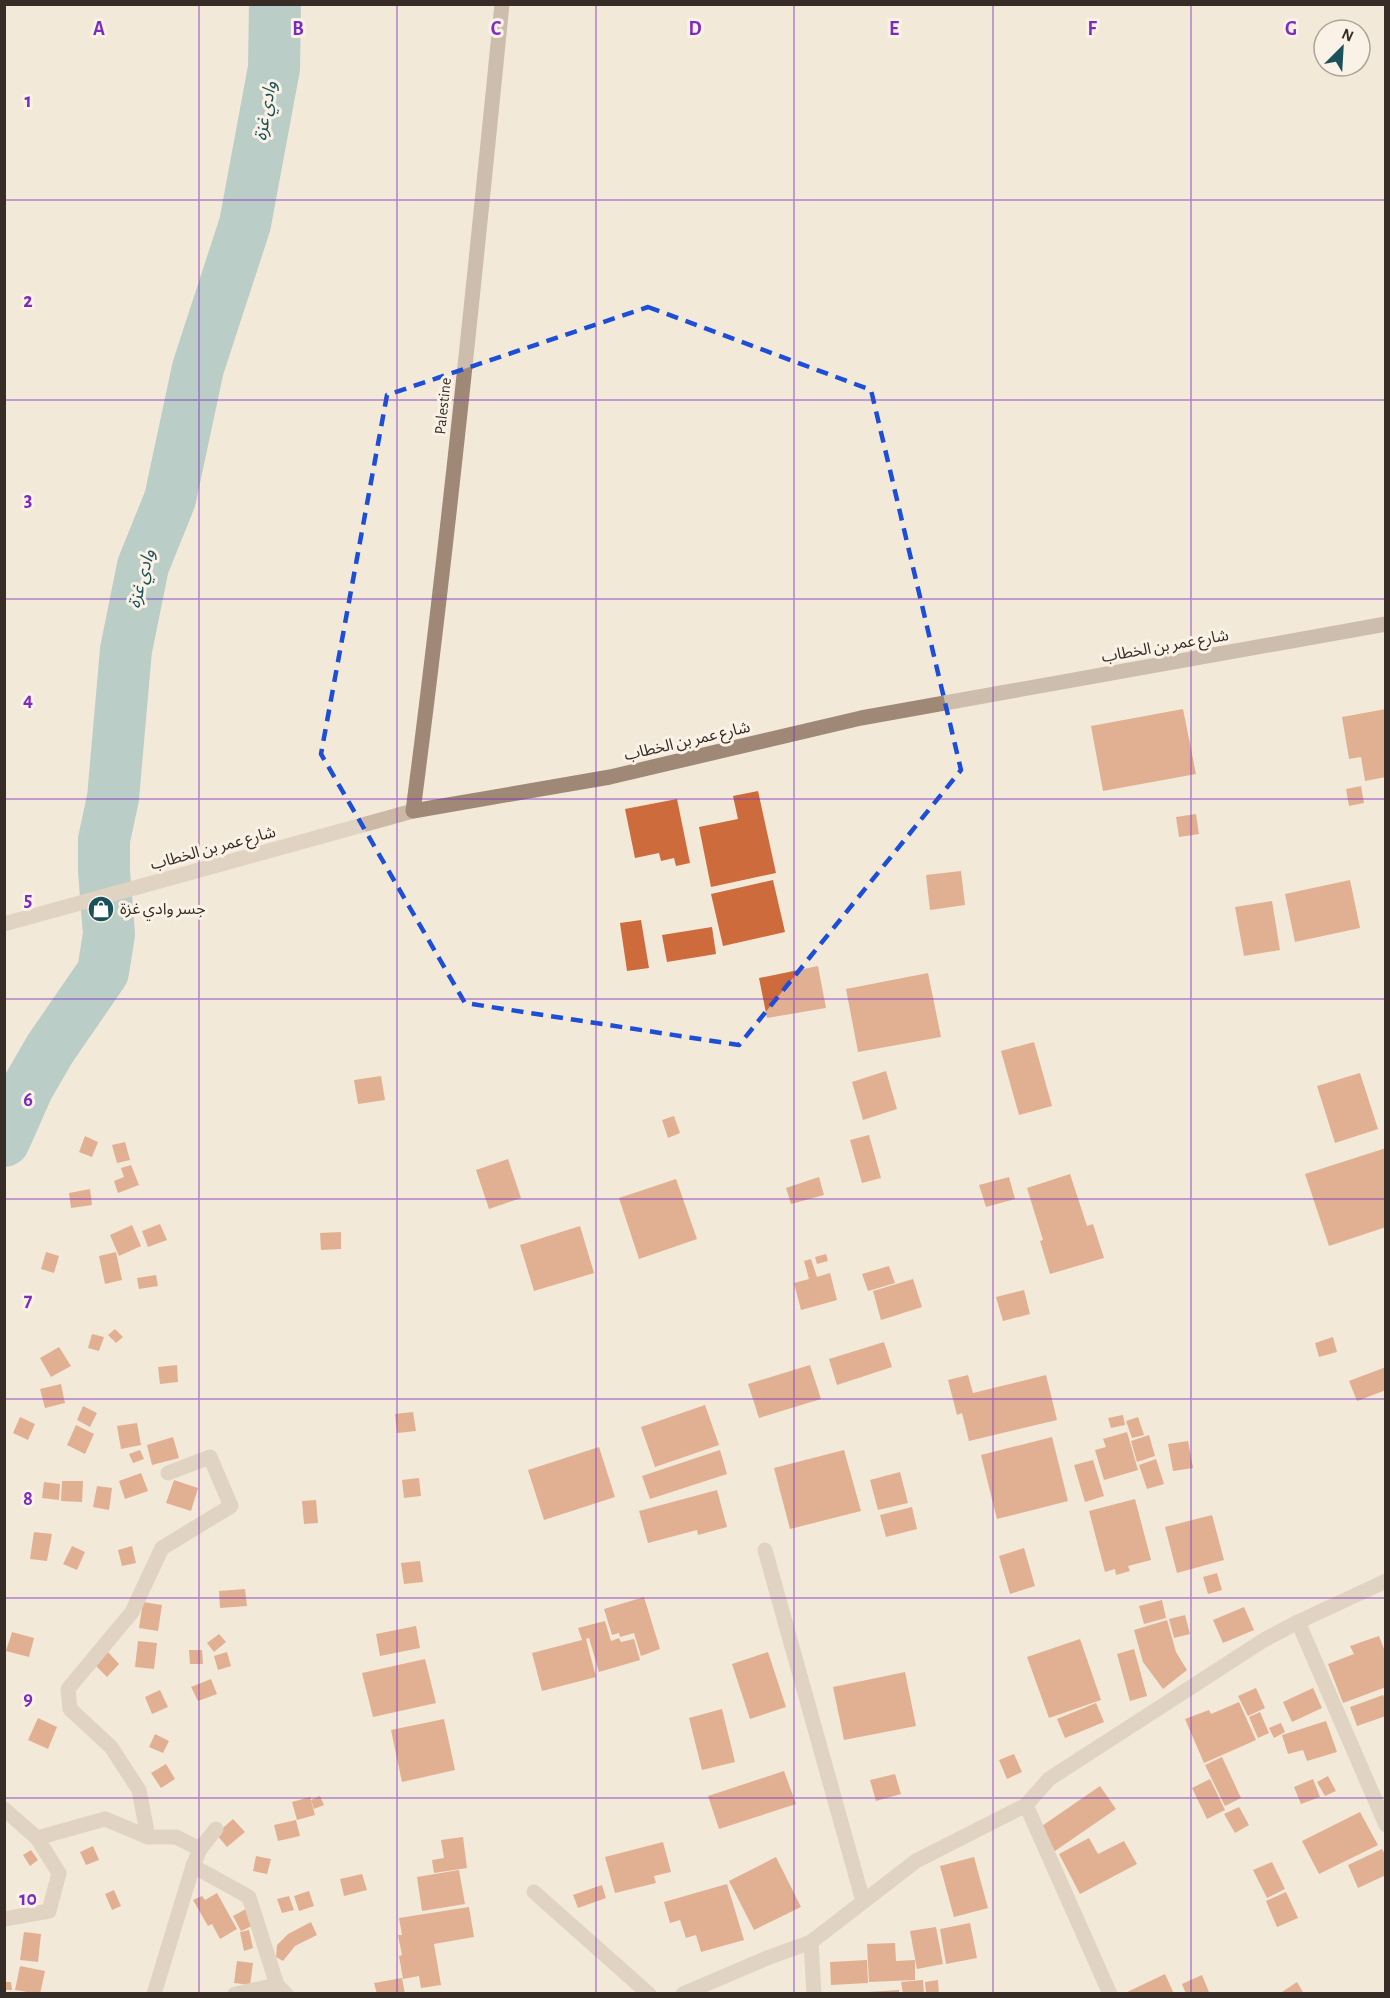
<svg xmlns="http://www.w3.org/2000/svg" width="1390" height="1998" viewBox="0 0 1390 1998" font-family="'Alegreya Sans','Noto Sans Arabic',sans-serif">
  <style>
    .lines { fill: none; stroke-linecap: round; stroke-linejoin: round }
    .river { stroke: #77aab1; stroke-width: 52 }
    .building { fill: #cd6b3d }
    .street { stroke: #cbb9a5; stroke-width: 15 }
    .secondary { stroke: #9f8876; stroke-width: 15 }
    .marked { fill: none; stroke: #1d4ed8; stroke-width: 4.5; stroke-dasharray: 12 8; stroke-linejoin: round }
    .grid { fill: none; stroke: #7b2cbf; stroke-width: 1.5; stroke-opacity: 0.55 }
    .labels { text-anchor: middle; dominant-baseline: central; stroke-width: 6; stroke-linejoin: round; paint-order: stroke }
    .street-label { font-size: 16px; fill: #372d26; stroke: #faf2e6 }
    .poi-label { font-size: 16px; fill: #372d26; stroke: #faf2e6; text-anchor: start }
    .water-label { font-size: 18px; font-style: italic; fill: #1a515a; stroke: #faf2e6 }
    .grid-label { font-size: 20px; text-anchor: middle; font-weight: bold; fill: #7b2cbf; stroke: #faf2e6; stroke-width: 6; stroke-linejoin: round; paint-order: stroke }
  </style>
  <rect width="100%" height="100%" fill="#f3e9d9"/>
  <g class="lines">
    <path class="river" d="M4 1141 28 1087 50 1049 103 972 109 934 104 871V840L113 798 126 650 143 566 170 499 198 368 245 224 274 68 275 4"/>
  </g>
  <g class="building">
    <path d="M1183 709 1196 774 1103 791 1091 726Z"/>
    <path d="M1386 709V777L1365 781 1361 757 1349 759 1342 717Z"/>
    <path d="M1361 786 1364 803 1349 806 1346 789Z"/>
    <path d="M758 791 776 873 711 887 699 827 738 819 733 796Z"/>
    <path d="M677 799 690 863 676 866 674 858 661 861 659 853 635 858 625 809Z"/>
    <path d="M1196 814 1199 834 1179 837 1176 817Z"/>
    <path d="M961 871 965 905 930 910 926 875Z"/>
    <path d="M773 880 785 932 723 946 711 894Z"/>
    <path d="M1350 880 1360 928 1295 942 1285 894Z"/>
    <path d="M1272 901 1280 950 1244 956 1235 907Z"/>
    <path d="M641 920 649 968 627 971 620 923Z"/>
    <path d="M712 927 716 954 667 962 662 935Z"/>
    <path d="M818 966 826 1008 767 1018 759 978Z"/>
    <path d="M928 973 941 1037 858 1052 846 989Z"/>
    <path d="M1034 1042 1052 1106 1019 1115 1001 1051Z"/>
    <path d="M886 1071 897 1109 863 1120 852 1082Z"/>
    <path d="M1360 1073 1378 1129 1335 1143 1317 1086Z"/>
    <path d="M381 1076 385 1100 358 1104 354 1080Z"/>
    <path d="M674 1116 680 1133 668 1138 662 1120Z"/>
    <path d="M869 1135 881 1178 862 1183 850 1140Z"/>
    <path d="M85 1136 98 1142 92 1157 79 1152Z"/>
    <path d="M125 1142 130 1160 117 1163 112 1145Z"/>
    <path d="M1386 1148V1227L1329 1246 1305 1174Z"/>
    <path d="M508 1159 521 1198 489 1209 476 1170Z"/>
    <path d="M131 1165 139 1185 118 1193 114 1181 124 1177 121 1168Z"/>
    <path d="M1070 1174 1087 1226 1093 1224 1104 1258 1050 1274 1040 1241 1043 1240 1027 1188Z"/>
    <path d="M819 1177 824 1195 791 1204 786 1188Z"/>
    <path d="M1009 1177 1015 1199 986 1207 979 1185Z"/>
    <path d="M676 1179 697 1239 639 1259 619 1198Z"/>
    <path d="M90 1189 92 1205 71 1208 69 1193Z"/>
    <path d="M160 1224 167 1240 148 1247 142 1231Z"/>
    <path d="M132 1225 141 1246 119 1256 110 1235Z"/>
    <path d="M580 1226 594 1273 534 1291 520 1245Z"/>
    <path d="M341 1232V1249L321 1250 320 1233Z"/>
    <path d="M46 1252 59 1256 54 1273 41 1269Z"/>
    <path d="M116 1252 122 1280 105 1284 99 1256Z"/>
    <path d="M826 1254 828 1261 817 1264 815 1257Z"/>
    <path d="M811 1259 817 1277 830 1273 837 1300 801 1310 794 1283 809 1279 804 1261Z"/>
    <path d="M889 1266 895 1283 868 1291 862 1274Z"/>
    <path d="M156 1275 158 1286 139 1289 137 1278Z"/>
    <path d="M913 1279 922 1307 881 1320 873 1291Z"/>
    <path d="M1024 1290 1030 1314 1003 1321 996 1297Z"/>
    <path d="M115 1329 123 1337 116 1343 108 1335Z"/>
    <path d="M92 1334 104 1337 99 1351 88 1348Z"/>
    <path d="M1333 1337 1337 1352 1319 1357 1315 1343Z"/>
    <path d="M884 1342 892 1367 837 1385 829 1359Z"/>
    <path d="M59 1347 71 1366 51 1377 40 1358Z"/>
    <path d="M177 1365 178 1382 160 1384 158 1367Z"/>
    <path d="M810 1365 821 1399 759 1418 748 1384Z"/>
    <path d="M1386 1367V1390L1357 1401 1349 1381Z"/>
    <path d="M968 1375 973 1393 1046 1375 1057 1420 969 1441 962 1413 957 1415 948 1380Z"/>
    <path d="M61 1384 65 1403 45 1408 40 1389Z"/>
    <path d="M705 1405 719 1445 655 1467 641 1427Z"/>
    <path d="M83 1406 97 1413 90 1427 77 1420Z"/>
    <path d="M413 1412 416 1431 397 1433 395 1414Z"/>
    <path d="M1123 1415 1125 1425 1111 1428 1108 1418Z"/>
    <path d="M20 1417 35 1424 28 1440 13 1433Z"/>
    <path d="M1138 1417 1144 1435 1132 1438 1126 1421Z"/>
    <path d="M137 1423 141 1445 121 1449 117 1426Z"/>
    <path d="M76 1425 94 1434 85 1454 67 1445Z"/>
    <path d="M1127 1432 1138 1470 1104 1480 1095 1450 1106 1447 1103 1439Z"/>
    <path d="M1149 1435 1155 1456 1137 1462 1131 1441Z"/>
    <path d="M173 1437 179 1458 152 1465 147 1445Z"/>
    <path d="M1052 1437 1068 1501 997 1519 981 1455Z"/>
    <path d="M1188 1441 1193 1468 1173 1471 1168 1444Z"/>
    <path d="M599 1447 615 1497 544 1520 528 1470Z"/>
    <path d="M140 1450 144 1459 133 1463 129 1454Z"/>
    <path d="M720 1450 727 1474 650 1499 642 1476Z"/>
    <path d="M844 1450 861 1511 790 1529 774 1468Z"/>
    <path d="M1156 1459 1164 1484 1147 1489 1139 1465Z"/>
    <path d="M1093 1460 1104 1496 1085 1502 1074 1465Z"/>
    <path d="M900 1472 908 1503 878 1510 870 1480Z"/>
    <path d="M141 1473 148 1491 125 1499 119 1481Z"/>
    <path d="M419 1478 421 1496 404 1498 402 1480Z"/>
    <path d="M174 1480 198 1488 191 1511 166 1503Z"/>
    <path d="M62 1481H83L82 1502 61 1501Z"/>
    <path d="M44 1482 60 1484 59 1500 42 1498Z"/>
    <path d="M97 1486 112 1488 109 1510 93 1507Z"/>
    <path d="M717 1490 727 1527 698 1535 697 1530 648 1543 639 1511Z"/>
    <path d="M1135 1499 1151 1560 1128 1566 1130 1571 1116 1575 1115 1569 1105 1572 1089 1511Z"/>
    <path d="M316 1500 318 1523 304 1524 302 1501Z"/>
    <path d="M912 1507 917 1529 886 1537 880 1515Z"/>
    <path d="M1212 1515 1224 1560 1177 1573 1165 1527Z"/>
    <path d="M34 1532 52 1534 47 1561 30 1559Z"/>
    <path d="M72 1546 85 1552 77 1570 63 1564Z"/>
    <path d="M132 1546 136 1563 122 1566 118 1550Z"/>
    <path d="M1024 1548 1035 1586 1010 1594 999 1556Z"/>
    <path d="M420 1561 423 1582 404 1584 401 1563Z"/>
    <path d="M1217 1573 1222 1590 1208 1594 1203 1577Z"/>
    <path d="M245 1589 247 1606 220 1608 219 1591Z"/>
    <path d="M644 1597 660 1649 641 1656 634 1633 620 1637 619 1633 612 1635 604 1609Z"/>
    <path d="M1162 1600 1166 1618 1144 1624 1139 1606Z"/>
    <path d="M143 1602 162 1605 158 1631 139 1628Z"/>
    <path d="M1244 1607 1254 1630 1223 1643 1213 1620Z"/>
    <path d="M1185 1615 1190 1634 1174 1638 1169 1619Z"/>
    <path d="M1167 1620 1176 1652 1187 1670 1163 1689 1143 1662 1134 1630Z"/>
    <path d="M605 1621 611 1641 619 1638 621 1642 634 1639 640 1660 599 1672 589 1638 586 1639 596 1677 542 1691 532 1653 582 1640 578 1628Z"/>
    <path d="M416 1626 420 1648 380 1656 376 1634Z"/>
    <path d="M12 1632 34 1638 29 1657 6 1651Z"/>
    <path d="M219 1634 226 1642 214 1652 207 1643Z"/>
    <path d="M1379 1636 1386 1654V1687L1343 1703 1328 1664 1354 1654 1350 1646Z"/>
    <path d="M1080 1639 1101 1700 1049 1718 1027 1657Z"/>
    <path d="M138 1641 157 1643 154 1669 135 1667Z"/>
    <path d="M1134 1649 1147 1696 1130 1701 1117 1654Z"/>
    <path d="M189 1650H202L203 1664H190Z"/>
    <path d="M108 1652 119 1664 107 1677 95 1665Z"/>
    <path d="M227 1652 231 1666 218 1670 214 1656Z"/>
    <path d="M768 1652 786 1707 750 1719 732 1664Z"/>
    <path d="M425 1659 436 1703 373 1717 362 1673Z"/>
    <path d="M905 1672 916 1726 844 1740 833 1687Z"/>
    <path d="M211 1679 217 1694 198 1701 191 1687Z"/>
    <path d="M1256 1688 1265 1708 1248 1716 1238 1696Z"/>
    <path d="M1313 1688 1322 1708 1292 1722 1283 1702Z"/>
    <path d="M160 1690 168 1707 152 1714 145 1697Z"/>
    <path d="M1383 1695 1386 1702V1716L1357 1726 1350 1707Z"/>
    <path d="M1239 1702 1256 1740 1204 1763 1185 1719 1209 1710 1211 1714Z"/>
    <path d="M1096 1703 1104 1722 1065 1738 1057 1719Z"/>
    <path d="M722 1709 735 1762 702 1770 689 1718Z"/>
    <path d="M1260 1712 1269 1733 1258 1738 1249 1717Z"/>
    <path d="M38 1718 57 1727 48 1749 28 1740Z"/>
    <path d="M444 1719 455 1770 402 1782 391 1730Z"/>
    <path d="M1326 1721 1337 1752 1307 1761 1303 1750 1288 1754 1282 1735Z"/>
    <path d="M1281 1723 1285 1732 1274 1738 1269 1728Z"/>
    <path d="M155 1734 169 1741 163 1753 149 1747Z"/>
    <path d="M1014 1754 1022 1772 1007 1779 999 1760Z"/>
    <path d="M1222 1757 1241 1798 1225 1806 1205 1765Z"/>
    <path d="M166 1764 175 1779 161 1788 151 1773Z"/>
    <path d="M784 1771 796 1804 719 1829 708 1796Z"/>
    <path d="M895 1774 901 1794 876 1801 870 1780Z"/>
    <path d="M1328 1776 1336 1791 1325 1796 1317 1782Z"/>
    <path d="M1210 1779 1225 1810 1207 1819 1192 1788Z"/>
    <path d="M1313 1779 1320 1797 1301 1804 1294 1787Z"/>
    <path d="M1100 1786 1116 1809 1055 1851 1039 1828Z"/>
    <path d="M320 1796 324 1805 314 1809 311 1800Z"/>
    <path d="M310 1797 315 1815 297 1820 292 1802Z"/>
    <path d="M1239 1807 1249 1825 1235 1833 1224 1814Z"/>
    <path d="M1360 1812 1378 1845 1319 1874 1302 1841Z"/>
    <path d="M233 1819 245 1832 227 1847 216 1834Z"/>
    <path d="M296 1820 300 1836 278 1841 274 1825Z"/>
    <path d="M463 1837 467 1868 434 1873 432 1860 444 1858 441 1840Z"/>
    <path d="M1089 1838 1098 1854 1124 1841 1137 1864 1080 1894 1059 1854Z"/>
    <path d="M663 1842 671 1872 654 1876 656 1883 615 1893 605 1857Z"/>
    <path d="M93 1846 99 1860 86 1865 80 1852Z"/>
    <path d="M1382 1849 1386 1856V1875L1358 1888 1348 1865Z"/>
    <path d="M31 1850 38 1860 30 1866 23 1855Z"/>
    <path d="M256 1856 271 1859 267 1874 253 1871Z"/>
    <path d="M776 1857 801 1907 754 1930 729 1881Z"/>
    <path d="M974 1857 988 1908 954 1917 940 1866Z"/>
    <path d="M1272 1862 1285 1889 1267 1898 1253 1870Z"/>
    <path d="M459 1870 465 1904 422 1911 417 1877Z"/>
    <path d="M362 1874 367 1890 344 1896 340 1879Z"/>
    <path d="M727 1884 744 1940 701 1952 696 1935 686 1938 680 1920 670 1923 664 1902Z"/>
    <path d="M602 1885 606 1898 578 1908 573 1895Z"/>
    <path d="M114 1890 121 1906 112 1910 105 1894Z"/>
    <path d="M309 1891 314 1906 299 1911 294 1896Z"/>
    <path d="M1286 1892 1298 1918 1277 1927 1266 1901Z"/>
    <path d="M217 1893 237 1929 220 1939 212 1924 208 1926 193 1900 202 1896 205 1900Z"/>
    <path d="M289 1896 294 1910 282 1913 277 1899Z"/>
    <path d="M469 1907 474 1937 434 1944 441 1985 421 1988 419 1976 403 1979 399 1956 402 1955 398 1935H402L399 1918Z"/>
    <path d="M246 1909 254 1925 241 1931 233 1916Z"/>
    <path d="M311 1922 317 1935 295 1946 283 1961 276 1957 277 1945 288 1934Z"/>
    <path d="M970 1923 977 1958 946 1964 940 1929Z"/>
    <path d="M936 1927 943 1964 917 1969 910 1931Z"/>
    <path d="M249 1930 253 1948 244 1951 240 1932Z"/>
    <path d="M24 1932 41 1934 38 1962 20 1960Z"/>
    <path d="M895 1943 896 1961 915 1960V1980L869 1982 867 1944Z"/>
    <path d="M867 1960 868 1983 831 1985 830 1962Z"/>
    <path d="M237 1961 253 1963 250 1985 234 1983Z"/>
    <path d="M20 1966 45 1971 40 1994 15 1990Z"/>
    <path d="M1165 1974 1174 1994H1123Z"/>
    <path d="M1202 1975 1209 1992 1186 1994 1182 1984Z"/>
    <path d="M402 1978 405 1994H377L374 1983Z"/>
    <path d="M923 1980 924 1994H903L901 1982Z"/>
    <path d="M938 1980 939 1994H926L925 1982Z"/>
    <path d="M4 1982H11L12 1990H4Z"/>
    <path d="M1297 1982 1304 1994H1279Z"/>
    <path d="M899 1990V1994H868V1992Z"/>
  </g>
  <g class="lines">
    <g class="street">
      <path d="M4 924 413 811"/>
      <path d="M765 1550 863 1901"/>
      <path d="M1298 1622 1386 1825"/>
      <path d="M1026 1805 1110 1994"/>
      <path d="M4 1809 37 1838 59 1873 49 1911 4 1919"/>
      <path d="M148 1837 139 1790 111 1747 70 1709 68 1689 132 1612 162 1548 231 1506 210 1457 168 1473"/>
      <path d="M37 1838 105 1819 148 1837H176L200 1849"/>
      <path d="M193 1866 249 1897 277 1985 286 1994"/>
      <path d="M534 1892 649 1994"/>
      <path d="M811 1942 814 1994"/>
      <path d="M154 1994 193 1866 200 1849 216 1829"/>
      <path d="M235 1994 277 1985"/>
      <path d="M683 1994 767 1958 811 1942 916 1861 1026 1805 1049 1779 1264 1640 1298 1622 1386 1581"/>
    </g>
    <path class="secondary" d="M502 4C475 274 448 543 413 811L610 777 861 718 1386 624"/>
  </g>
  <path d="M0 0H1390V1998H0ZM648 307 871 390 961 770 739 1045 465 1003 321 754 387 395Z" fill="#f3e9d9" fill-opacity=".55" fill-rule="evenodd"/>
  <path class="marked" d="M648 307 871 390 961 770 739 1045 465 1003 321 754 387 395Z"/>
  <path class="grid" d="M199 4V1994M397 4V1994M596 4V1994M794 4V1994M993 4V1994M1191 4V1994M4 200H1386M4 400H1386M4 599H1386M4 799H1386M4 999H1386M4 1199H1386M4 1399H1386M4 1598H1386M4 1798H1386"/>
  <defs>
    <symbol id="shop-disc" viewBox="-11 -11 22 22"><circle r="9.5" fill="#1a515a" stroke="#faf2e6"/><path d="M-5-2.5h2.3a2.7 3.5 0 0 1 5.4 0H5L5.5 6h-11ZM-1.5-2.5h3a1.5 2.3 0 0 0-3 0Z" fill="#fff"/></symbol>
  </defs>
  <g fill-rule="evenodd">
    <use href="#shop-disc" x="86" y="894" width="30" height="30"/>
  </g>
  <g class="labels">
    <g class="street-label">
      <text transform="translate(443 406) rotate(-84)">Palestine</text>
      <text transform="translate(1165 646) rotate(-10)">شارع عمر بن الخطاب</text>
      <text transform="translate(687 741) rotate(-13)">شارع عمر بن الخطاب</text>
      <text transform="translate(213 848) rotate(-15)">شارع عمر بن الخطاب</text>
    </g>
    <g class="poi-label">
      <text x="120" y="909">جسر وادي غزة</text>
    </g>
    <g class="water-label">
      <text transform="translate(266 111) rotate(-80)">وادي غزة</text>
      <text transform="translate(142 579) rotate(-75)">وادي غزة</text>
    </g>
  </g>
  <g class="grid-label">
    <text x="99" y="35">A</text>
    <text x="298" y="35">B</text>
    <text x="496" y="35">C</text>
    <text x="695" y="35">D</text>
    <text x="894" y="35">E</text>
    <text x="1092" y="35">F</text>
    <text x="1291" y="35">G</text>
    <text x="28" y="107">1</text>
    <text x="28" y="307">2</text>
    <text x="28" y="506">3</text>
    <text x="28" y="706">4</text>
    <text x="28" y="906">5</text>
    <text x="28" y="1106">6</text>
    <text x="28" y="1306">7</text>
    <text x="28" y="1505">8</text>
    <text x="28" y="1705">9</text>
    <text x="28" y="1905">10</text>
  </g>
  <rect width="1390" height="1998" fill="none" stroke="#372d26" stroke-width="12"/>
  <g transform="translate(1342 48) rotate(24)"><circle r="28" fill="#faf2e6" stroke="#aca399" stroke-width="1.5"/>
  <path d="M0-4.5L10 22L0 15L-10 22Z" fill="#1a515a"/>
  <text y="-9" font-size="16" font-weight="bold" text-anchor="middle" fill="#372d26">N</text>
  </g>
</svg>
